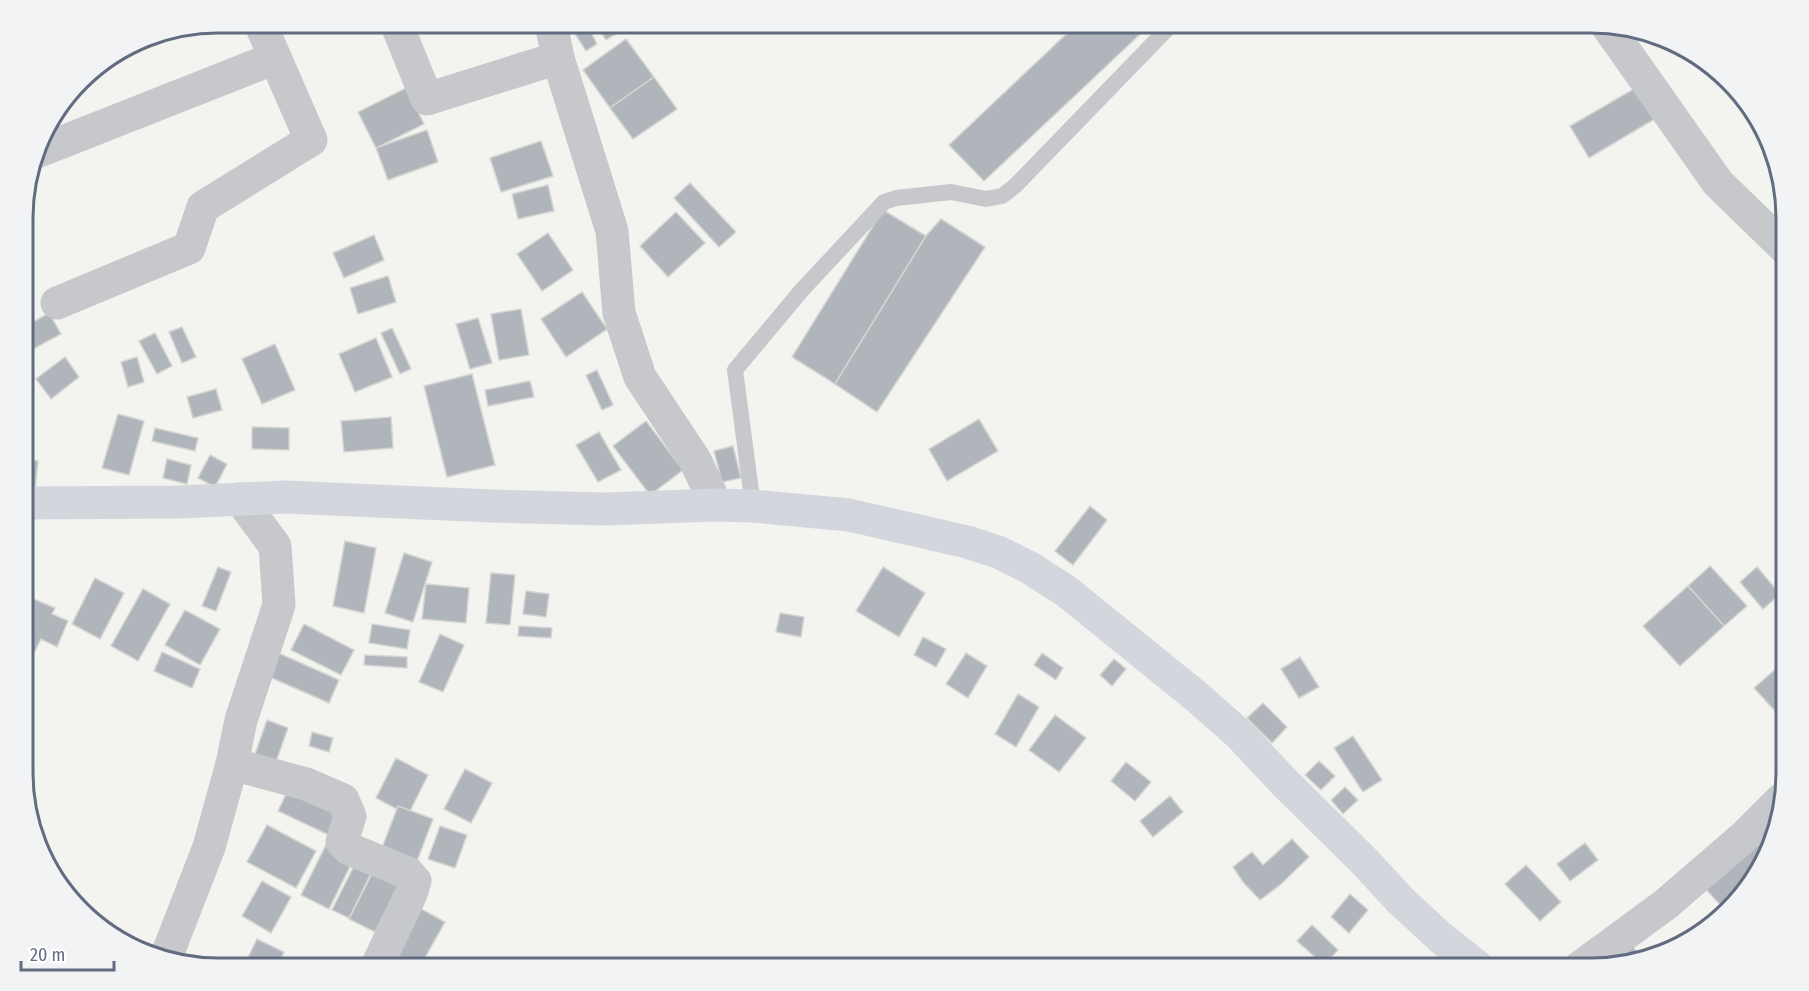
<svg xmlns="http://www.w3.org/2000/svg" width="1809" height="991" viewBox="0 0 1809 991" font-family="'Fira Sans Condensed',sans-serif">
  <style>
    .building { fill: #b0b5bb; stroke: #d4d5d2; stroke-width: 1.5 }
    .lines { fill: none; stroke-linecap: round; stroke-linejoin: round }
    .lane { stroke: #c6c8cc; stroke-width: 16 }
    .street { stroke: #c6c8cc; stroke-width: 33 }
    .secondary { stroke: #d3d6dc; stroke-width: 33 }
    .rim { fill: none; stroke: #626c81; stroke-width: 3 }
  </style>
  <rect width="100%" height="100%" fill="#f3f4ef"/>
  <g class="building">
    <path d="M568 23H586L597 44 586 51Z"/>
    <path d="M595 23H634L606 40Z"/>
    <path d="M1078 23H1152L984 181 949 145Z"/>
    <path d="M626 39 654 77 610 108 583 70Z"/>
    <path d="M654 77 677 109 633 139 610 108Z"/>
    <path d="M1639 86 1658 117 1589 158 1570 126Z"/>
    <path d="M406 88 424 124 376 148 358 112Z"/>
    <path d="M427 130 438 162 388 180 376 148Z"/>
    <path d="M541 141 553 176 501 192 490 158Z"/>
    <path d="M690 183 736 232 719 247 674 198Z"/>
    <path d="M548 185 554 211 518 219 512 194Z"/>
    <path d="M883 210 926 236 835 384 792 357Z"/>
    <path d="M676 212 705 243 668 277 640 246Z"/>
    <path d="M941 219 985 247 877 412 835 384 926 236Z"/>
    <path d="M548 233 573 270 542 291 517 254Z"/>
    <path d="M374 235 384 260 344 278 333 253Z"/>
    <path d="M388 276 396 302 358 314 350 288Z"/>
    <path d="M582 292 607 329 566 357 541 319Z"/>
    <path d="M521 309 529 355 499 360 491 314Z"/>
    <path d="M49 313 61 334 24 354V327Z"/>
    <path d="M478 318 492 363 470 369 456 324Z"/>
    <path d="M182 327 196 357 182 363 169 332Z"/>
    <path d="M392 328 411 369 400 374 381 333Z"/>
    <path d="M155 333 172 366 157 374 139 341Z"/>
    <path d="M376 338 392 377 355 392 339 354Z"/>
    <path d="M275 344 295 390 262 404 242 359Z"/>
    <path d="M65 357 79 377 51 399 36 379Z"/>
    <path d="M137 357 144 382 128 387 121 362Z"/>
    <path d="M597 370 613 405 602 410 586 375Z"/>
    <path d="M472 374 495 465 447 477 424 386Z"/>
    <path d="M530 381 534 397 488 406 485 390Z"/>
    <path d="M216 389 222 410 193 418 187 397Z"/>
    <path d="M118 414 144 421 129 475 102 468Z"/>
    <path d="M391 417 393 448 344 452 341 421Z"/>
    <path d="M979 419 998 451 947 481 929 449Z"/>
    <path d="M646 421 683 470 650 495 613 446Z"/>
    <path d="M252 427 289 428V450L252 449Z"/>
    <path d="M155 428 198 438 195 451 152 441Z"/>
    <path d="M599 432 621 470 598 482 576 445Z"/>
    <path d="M733 446 741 478 722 482 714 451Z"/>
    <path d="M210 455 227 464 215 487 198 478Z"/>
    <path d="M24 459 38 461 34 500 24 499Z"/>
    <path d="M167 459 191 465 187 484 163 478Z"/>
    <path d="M1786 502V523L1776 510Z"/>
    <path d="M1090 506 1107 520 1073 565 1055 551Z"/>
    <path d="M345 541 376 548 364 613 333 606Z"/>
    <path d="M404 553 432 562 413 622 385 613Z"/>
    <path d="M1710 566 1747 606 1724 626 1688 586Z"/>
    <path d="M218 567 231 572 216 611 202 606Z"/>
    <path d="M883 567 925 593 899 637 856 611Z"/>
    <path d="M1757 567 1780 594 1763 609 1740 582Z"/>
    <path d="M491 573 515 575 510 625 486 623Z"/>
    <path d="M95 578 124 593 100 639 72 624Z"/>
    <path d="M426 584 469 588 466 623 422 619Z"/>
    <path d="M1688 586 1724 626 1680 666 1643 626Z"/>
    <path d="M143 589 170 604 138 661 111 646Z"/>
    <path d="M526 591 549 594 546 617 523 614Z"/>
    <path d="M24 595 55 608 52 614 68 621 57 647 41 639 34 653 24 648Z"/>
    <path d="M185 610 220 629 200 665 165 645Z"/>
    <path d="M780 613 804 617 801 637 776 632Z"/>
    <path d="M304 624 354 650 341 675 291 650Z"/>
    <path d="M372 624 410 630 407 649 369 643Z"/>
    <path d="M519 626 552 628 551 638 518 636Z"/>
    <path d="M440 634 464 645 443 692 419 682Z"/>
    <path d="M923 637 946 649 936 667 914 655Z"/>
    <path d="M162 652 200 669 192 688 154 671Z"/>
    <path d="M276 652 339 680 329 703 265 675Z"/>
    <path d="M966 653 987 666 968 698 946 684Z"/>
    <path d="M1042 653 1063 668 1056 680 1034 665Z"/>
    <path d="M365 655 407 657V668L364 665Z"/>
    <path d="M1300 657 1319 687 1299 698 1281 669Z"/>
    <path d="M1114 659 1126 669 1112 686 1100 675Z"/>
    <path d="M1786 660V723L1754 688Z"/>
    <path d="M1018 694 1039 707 1016 747 995 734Z"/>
    <path d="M1263 703 1287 727 1272 743 1247 718Z"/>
    <path d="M1055 715 1086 738 1059 772 1029 750Z"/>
    <path d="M267 720 288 728 273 770 252 763Z"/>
    <path d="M312 732 333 738 329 752 309 746Z"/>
    <path d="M1353 736 1382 780 1363 792 1334 748Z"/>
    <path d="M396 758 428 775 408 815 376 798Z"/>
    <path d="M1319 761 1335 776 1321 790 1305 775Z"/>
    <path d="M1126 762 1151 782 1135 801 1111 781Z"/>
    <path d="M465 769 492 783 471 823 444 809Z"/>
    <path d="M291 784 344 809 331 836 278 811Z"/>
    <path d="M1345 787 1358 800 1343 814 1331 800Z"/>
    <path d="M1170 796 1183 812 1153 837 1140 821Z"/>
    <path d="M398 806 433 819 414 869 379 856Z"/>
    <path d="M267 825 316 851 296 888 247 862Z"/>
    <path d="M440 826 467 835 455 868 428 859Z"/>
    <path d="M1292 839 1309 857 1280 885 1260 900 1243 882 1233 867 1252 852 1263 865Z"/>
    <path d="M1757 840 1766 853 1760 870 1723 908 1702 885Z"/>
    <path d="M327 843 355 856 329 909 301 895Z"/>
    <path d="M1585 843 1598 860 1570 881 1557 864Z"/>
    <path d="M358 858 374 867 349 918 332 910Z"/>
    <path d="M1526 865 1561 902 1540 921 1505 884Z"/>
    <path d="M376 866 402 879 375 932 349 919Z"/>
    <path d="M262 881 291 897 271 933 242 916Z"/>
    <path d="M1350 894 1368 910 1349 933 1331 917Z"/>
    <path d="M414 905 445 922 419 968H409L386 956Z"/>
    <path d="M1312 925 1338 950 1324 965 1297 941Z"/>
    <path d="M257 939 284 952 276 968H243Z"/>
    <path d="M1631 944 1640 957 1603 968Z"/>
    <path d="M194 956 212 967 191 961Z"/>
  </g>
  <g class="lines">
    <path class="lane" d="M753 506 735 370 801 291 884 202 896 198 951 192 986 199 1002 196 1015 186 1173 23"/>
    <g class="street">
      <path d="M396 23 427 99 558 58"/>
      <path d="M551 23 558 58 612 231 619 313 640 377 695 460 716 505"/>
      <path d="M1608 27 1718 183 1786 249"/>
      <path d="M37 152 275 58"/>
      <path d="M57 303 189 248 203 207 311 140 260 23"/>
      <path d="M232 764 306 784 343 800 350 816 342 842 349 849 408 873 415 881 411 894 376 968"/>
      <path d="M167 955 209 847 232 764 241 720 279 605 275 546 240 499"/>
      <path d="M1579 968 1666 904 1746 835 1782 799"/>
    </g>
    <path class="secondary" d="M24 503 179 502 285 497 491 506 605 509 716 505 753 506 849 515 967 542 998 552 1030 568 1066 591 1197 697 1240 735 1285 783 1365 862 1401 901 1440 937 1479 968"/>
  </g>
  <path d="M0 0H1809V991H0ZM218 33H1591A185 185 0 0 1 1776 218V773A185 185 0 0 1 1591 958H218A185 185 0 0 1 33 773V218A185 185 0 0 1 218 33Z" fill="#f2f3f5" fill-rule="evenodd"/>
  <path class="rim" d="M218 33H1591A185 185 0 0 1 1776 218V773A185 185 0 0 1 1591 958H218A185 185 0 0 1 33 773V218A185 185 0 0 1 218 33Z"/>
  <path d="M21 961v9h93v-9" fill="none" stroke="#626c81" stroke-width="3"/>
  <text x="30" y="961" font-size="18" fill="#626c81" stroke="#ffffff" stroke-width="4.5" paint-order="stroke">20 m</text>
</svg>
